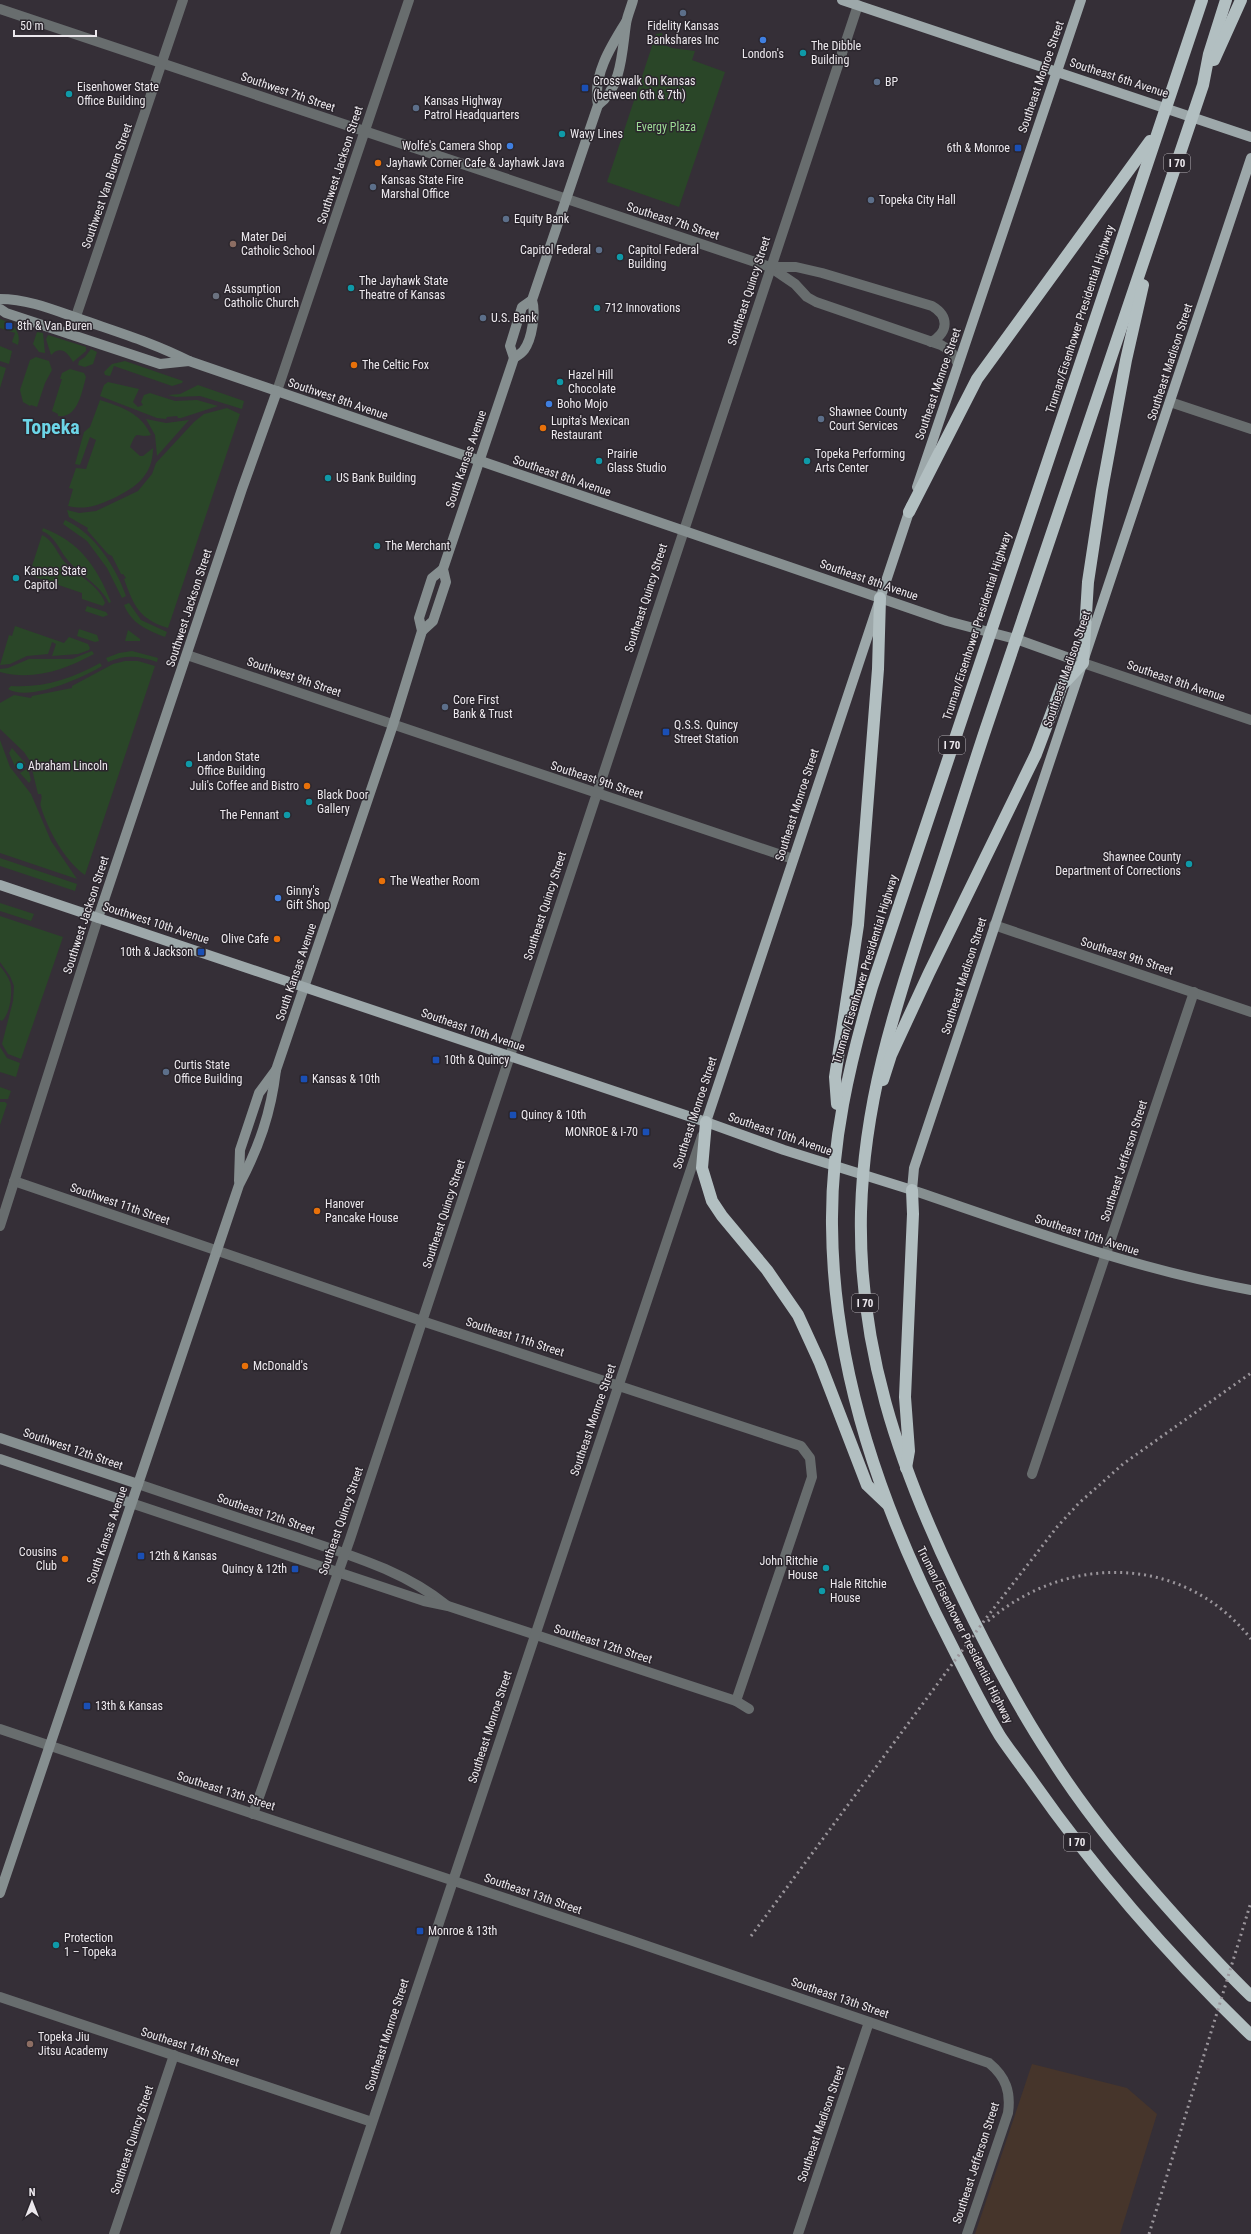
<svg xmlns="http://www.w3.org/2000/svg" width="1251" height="2234" viewBox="0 0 1251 2234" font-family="'Roboto Condensed',sans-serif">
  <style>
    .industrial { fill: #46352b }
    .green { fill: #2a4628 }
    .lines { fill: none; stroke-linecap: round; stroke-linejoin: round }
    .minor { stroke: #686d6e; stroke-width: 10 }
    .tertiary { stroke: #686d6e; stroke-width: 10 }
    .secondary { stroke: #868f90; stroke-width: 10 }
    .primary { stroke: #9da8aa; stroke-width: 10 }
    .motorway { stroke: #b2bfc1; stroke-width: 12 }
    .rail { stroke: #9a959b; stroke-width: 3; stroke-dasharray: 2 4; stroke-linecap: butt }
    .service-dot { fill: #5c6f8a; stroke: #2b262d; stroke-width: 1.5 }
    .shop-dot { fill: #3f7fe0; stroke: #2b262d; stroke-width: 1.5 }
    .culture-dot { fill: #0f9aa8; stroke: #2b262d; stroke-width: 1.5 }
    .transit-dot { fill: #1a4fb4; stroke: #2b262d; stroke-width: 1.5 }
    .food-dot { fill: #e8710a; stroke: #2b262d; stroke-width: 1.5 }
    .education-dot { fill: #8d6e63; stroke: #2b262d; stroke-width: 1.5 }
    .worship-dot { fill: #6b7280; stroke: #2b262d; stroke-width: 1.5 }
    .labels { text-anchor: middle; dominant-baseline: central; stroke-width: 3; stroke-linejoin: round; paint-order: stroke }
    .shield { fill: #2b262d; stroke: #b2aeb3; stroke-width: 1 }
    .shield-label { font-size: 11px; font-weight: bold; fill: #ece8ed }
    .poi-label { font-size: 12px; fill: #ece8ed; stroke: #2b262d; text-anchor: start }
    .street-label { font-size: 12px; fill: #ece8ed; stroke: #2b262d }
    .park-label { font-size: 12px; fill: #9ddc96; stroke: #2b262d }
    .town-label { font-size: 20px; font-weight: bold; fill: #6cd5e7; stroke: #2b262d }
  </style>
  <rect width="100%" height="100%" fill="#352f37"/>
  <path class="industrial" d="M1032 2064 1127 2088 1157 2114 1120 2234H975Z"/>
  <g class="green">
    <path d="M662 33 664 45 672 48 695 51 692 60 725 72 679 207 607 182 656 34Z"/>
    <path d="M0 319C12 323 22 331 18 345L12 342 15 333 0 328Z"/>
    <path d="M37 332 43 333 45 353 39 352 33 344Z"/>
    <path d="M48 335 86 347V351L73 362C69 354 61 344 51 355L46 339Z"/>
    <path d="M0 346 12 351 9 364 0 361Z"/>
    <path d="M91 349 97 352 93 364 85 367 78 365 79 361 85 357Z"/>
    <path d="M36 357 49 361 52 370 45 383 37 407 31 405 30 406 23 402 20 390 30 360Z"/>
    <path d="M125 361 183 381 182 383 172 386 114 366 110 376 105 375 104 372 112 364Z"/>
    <path d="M0 366 6 368 0 388Z"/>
    <path d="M70 369 84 373 86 377C82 391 78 419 58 416V414L52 411 62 379H60L62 373Z"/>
    <path d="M108 382 139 389 133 402 138 407 143 405 141 402 144 395 150 393 175 401 197 400 218 406 181 418H178L177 416 167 417 166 419 157 418 100 396 104 385Z"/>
    <path d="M198 385 244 401 242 409 200 396 176 397 168 395 180 394Z"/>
    <path d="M100 400C121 407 140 412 151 435 136 439 138 427 130 447L140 456H143L153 448C153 476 135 488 112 499 96 506 85 510 68 506L73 489 69 488 76 468 86 469 96 440 90 437 80 465 75 464 84 432 90 427Z"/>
    <path d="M227 408 240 414 168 628C139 619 134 606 124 579L126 578 123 574H121L112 556 108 554 87 530 88 528 69 517 67 510 79 513 96 511 138 491 152 474 156 463 194 422 204 414Z"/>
    <path d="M146 419 166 423 189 420 157 456 155 435Z"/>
    <path d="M65 520C94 533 116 567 126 596L122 598 107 568 87 541 63 524Z"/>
    <path d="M43 528C80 542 97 567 111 602L109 603C100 584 79 575 66 558 59 549 54 535 42 531Z"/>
    <path d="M42 535C52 540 56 550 62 559 74 574 99 584 105 603L103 606 82 599V593L32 576 35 567 32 566Z"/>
    <path d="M129 603 141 620 167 632 165 637C147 630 132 624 124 605Z"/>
    <path d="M87 606 106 612 108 615 103 617 85 611Z"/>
    <path d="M15 626 64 643 69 637 88 644 90 648 89 650 78 654 52 656 56 644 52 642 48 654 27 656 10 664 0 665 9 635 12 636Z"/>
    <path d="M79 629 97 635 99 641 95 642 77 636Z"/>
    <path d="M128 630 140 639V641H125Z"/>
    <path d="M92 651 94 654C64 670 33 681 0 672V669L8 668 29 659H72Z"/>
    <path d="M132 651 158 658 157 662C139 656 126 654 108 662L106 658 119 653Z"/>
    <path d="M125 661H138L155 666 85 875C65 861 48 830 41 807 39 801 43 801 41 794H38L30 761 24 752 0 729V703L14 695 31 698 32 696 72 688V686L113 664Z"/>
    <path d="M100 663 102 666C82 678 29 702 8 689L11 686C44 688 71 679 100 663Z"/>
    <path d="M0 740 10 767 31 794 51 841 77 879 0 853Z"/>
    <path d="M12 748 26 764 22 766 21 763 19 764 20 767 16 769 9 753Z"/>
    <path d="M28 768 31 780 29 783 20 773Z"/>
    <path d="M0 858 77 884 75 891 0 866Z"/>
    <path d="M0 903 34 914 31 921 0 911Z"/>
    <path d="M0 916 63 937 21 1059 8 1054 2 1044 13 1001 14 986 10 976 0 962Z"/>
    <path d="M0 966C4 971 8 976 10 982 13 992 10 1014 2 1021L0 1020Z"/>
    <path d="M0 1047 7 1058 20 1063 16 1077 0 1072Z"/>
    <path d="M0 1087 11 1091 8 1099H0Z"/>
    <path d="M0 1102H5L7 1104 0 1125Z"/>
  </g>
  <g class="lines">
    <g class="minor">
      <path d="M0 9 770 267 795 284 807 297 816 302 941 345 951 351 958 364"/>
      <path d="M770 267H796L822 273 932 306C949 316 949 332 931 342"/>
      <path d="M70 334 183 0"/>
      <path d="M277 391 409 0"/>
      <path d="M1170 402 1251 429"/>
      <path d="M994 925 1251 1012"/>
      <path d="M14 1181 422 1321 801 1446 810 1458 812 1477 736 1701"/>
      <path d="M1032 1474 1194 992"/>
      <path d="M138 1484C191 1502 244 1520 297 1537 349 1555 403 1570 446 1605"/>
      <path d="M131 1503 424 1601 448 1606 736 1701 749 1709"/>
      <path d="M0 1729 630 1940 989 2063C1006 2077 1011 2092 1008 2113L967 2234"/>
      <path d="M253 1814 350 1539 858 5"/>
      <path d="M0 1997 372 2122"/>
      <path d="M114 2234 174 2055"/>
      <path d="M798 2234 869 2022"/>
    </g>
    <g class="tertiary">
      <path d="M187 655 793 859"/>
      <path d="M1083 663 1251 720"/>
      <path d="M0 1226 98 918"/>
      <path d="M335 2234 702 1136"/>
    </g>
    <g class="secondary">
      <path d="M598 105C622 87 622 51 626 24 627 16 631 8 633 0"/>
      <path d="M0 299C28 299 54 310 80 319 117 332 154 343 189 361L947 621 1019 640 1083 663"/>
      <path d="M0 309 6 313 160 364 189 361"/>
      <path d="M514 358 510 346 522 307 532 300"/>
      <path d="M422 631 433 621 446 582 443 569 514 358C517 356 522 353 524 350 532 339 536 313 532 300L598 105C592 76 611 46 626 22"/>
      <path d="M98 918 242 489 277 391"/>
      <path d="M239 1181 240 1150 259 1093 276 1070"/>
      <path d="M912 1190C1024 1228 1134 1269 1251 1290"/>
      <path d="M0 1438 138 1484"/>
      <path d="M0 1459 131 1503"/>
      <path d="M0 1893 239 1185C259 1147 271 1113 276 1070L393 725 422 631 419 618 432 578 443 569"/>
    </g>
    <g class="primary">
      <path d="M842 0 1251 137"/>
      <path d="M917 487 1081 0"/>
      <path d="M0 885 706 1122 784 1150 912 1190 914 1168 1251 158"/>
      <path d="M706 1122 911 506"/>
    </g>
    <g class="motorway">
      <path d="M1202 0 872 987C849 1065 831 1143 832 1225 833 1373 883 1512 950 1642 966 1674 982 1706 1000 1736 1010 1751 1021 1765 1031 1779 1096 1872 1170 1957 1251 2035"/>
      <path d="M1226 0 1209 54 1203 85C1132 300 1059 514 986 728 966 788 948 848 928 907 894 1011 864 1101 861 1212 858 1346 898 1463 955 1582 983 1641 1014 1701 1050 1756 1089 1818 1137 1874 1186 1928 1207 1951 1228 1974 1251 1996"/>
      <path d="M1214 60 1241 0"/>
      <path d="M909 512 977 379 1150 141"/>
      <path d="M883 1080 891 1055 929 973 1036 754 1062 685 1083 663 1088 582 1102 490 1126 360 1143 285"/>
      <path d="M837 1104 835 1077 858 925 878 669 880 598"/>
      <path d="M706 1122 702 1168 712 1201 722 1216 767 1270 798 1315 820 1363 867 1485 887 1504"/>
      <path d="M906 1468 909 1451 905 1397 913 1214 912 1190"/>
    </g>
    <g class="rail">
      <path d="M988 1621C1067 1553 1184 1554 1251 1639"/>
      <path d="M751 1936 987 1617 1057 1527 1079 1503 1123 1464 1251 1373"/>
      <path d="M1149 2234 1251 1902"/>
    </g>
  </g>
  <g class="service-dot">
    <circle cx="683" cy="13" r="4"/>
    <circle cx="877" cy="82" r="4"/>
    <circle cx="416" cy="108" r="4"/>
    <circle cx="373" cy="187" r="4"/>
    <circle cx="871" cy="200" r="4"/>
    <circle cx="506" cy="219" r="4"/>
    <circle cx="599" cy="250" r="4"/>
    <circle cx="483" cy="318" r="4"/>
    <circle cx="821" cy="419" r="4"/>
    <circle cx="445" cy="707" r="4"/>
    <circle cx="166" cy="1072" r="4"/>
  </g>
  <g class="shop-dot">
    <circle cx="763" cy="40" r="4"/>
    <circle cx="510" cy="146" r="4"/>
    <circle cx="549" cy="404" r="4"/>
    <circle cx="278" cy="898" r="4"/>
  </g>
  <g class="culture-dot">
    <circle cx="803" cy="53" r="4"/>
    <circle cx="69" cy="94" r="4"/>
    <circle cx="562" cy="134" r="4"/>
    <circle cx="620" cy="257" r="4"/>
    <circle cx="351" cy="288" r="4"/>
    <circle cx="597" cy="308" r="4"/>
    <circle cx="560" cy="382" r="4"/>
    <circle cx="599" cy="461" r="4"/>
    <circle cx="807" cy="461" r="4"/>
    <circle cx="328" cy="478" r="4"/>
    <circle cx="377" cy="546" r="4"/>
    <circle cx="16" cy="578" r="4"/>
    <circle cx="189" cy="764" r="4"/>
    <circle cx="20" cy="766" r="4"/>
    <circle cx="309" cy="802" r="4"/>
    <circle cx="287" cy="815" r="4"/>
    <circle cx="1189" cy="864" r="4"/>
    <circle cx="826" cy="1568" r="4"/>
    <circle cx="822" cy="1591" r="4"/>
    <circle cx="56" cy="1945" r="4"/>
  </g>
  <g class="transit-dot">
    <rect x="581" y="84" width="8" height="8" rx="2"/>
    <rect x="1014" y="144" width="8" height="8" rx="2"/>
    <rect x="5" y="322" width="8" height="8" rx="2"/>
    <rect x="662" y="728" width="8" height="8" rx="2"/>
    <rect x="197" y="948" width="8" height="8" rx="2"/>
    <rect x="432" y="1056" width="8" height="8" rx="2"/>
    <rect x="300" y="1075" width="8" height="8" rx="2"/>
    <rect x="509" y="1111" width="8" height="8" rx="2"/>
    <rect x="642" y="1128" width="8" height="8" rx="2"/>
    <rect x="137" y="1552" width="8" height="8" rx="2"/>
    <rect x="291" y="1565" width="8" height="8" rx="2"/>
    <rect x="83" y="1702" width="8" height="8" rx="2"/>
    <rect x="416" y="1927" width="8" height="8" rx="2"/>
  </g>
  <g class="food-dot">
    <circle cx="378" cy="163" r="4"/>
    <circle cx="354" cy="365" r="4"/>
    <circle cx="543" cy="428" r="4"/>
    <circle cx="307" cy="786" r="4"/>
    <circle cx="382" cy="881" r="4"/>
    <circle cx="277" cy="939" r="4"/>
    <circle cx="317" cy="1211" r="4"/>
    <circle cx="245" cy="1366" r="4"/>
    <circle cx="65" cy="1559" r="4"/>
  </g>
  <g class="education-dot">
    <circle cx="233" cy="244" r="4"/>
    <circle cx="30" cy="2044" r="4"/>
  </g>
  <circle class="worship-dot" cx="216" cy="296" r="4"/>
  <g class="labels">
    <g class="shield">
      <rect x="1164" y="154" width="26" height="18" rx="3"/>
      <rect x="939" y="736" width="26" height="18" rx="3"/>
      <rect x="852" y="1294" width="26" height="18" rx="3"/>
      <rect x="1064" y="1833" width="26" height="18" rx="3"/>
    </g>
    <g class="shield-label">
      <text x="1177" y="163">I 70</text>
      <text x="952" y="745">I 70</text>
      <text x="865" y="1303">I 70</text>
      <text x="1077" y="1842">I 70</text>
    </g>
    <g class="poi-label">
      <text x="683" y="26" text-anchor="middle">Fidelity Kansas<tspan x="683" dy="14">Bankshares Inc</tspan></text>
      <text x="811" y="46">The Dibble<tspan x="811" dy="14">Building</tspan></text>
      <text x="763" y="54" text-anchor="middle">London's</text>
      <text x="593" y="81">Crosswalk On Kansas<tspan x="593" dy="14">(between 6th &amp; 7th)</tspan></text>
      <text x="885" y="82">BP</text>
      <text x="77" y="87">Eisenhower State<tspan x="77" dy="14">Office Building</tspan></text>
      <text x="424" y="101">Kansas Highway<tspan x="424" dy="14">Patrol Headquarters</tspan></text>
      <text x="570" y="134">Wavy Lines</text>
      <text x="502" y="146" text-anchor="end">Wolfe's Camera Shop</text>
      <text x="1010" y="148" text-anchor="end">6th &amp; Monroe</text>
      <text x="386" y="163">Jayhawk Corner Cafe &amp; Jayhawk Java</text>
      <text x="381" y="180">Kansas State Fire<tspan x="381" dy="14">Marshal Office</tspan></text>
      <text x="879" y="200">Topeka City Hall</text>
      <text x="514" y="219">Equity Bank</text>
      <text x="241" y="237">Mater Dei<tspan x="241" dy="14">Catholic School</tspan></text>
      <text x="591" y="250" text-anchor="end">Capitol Federal</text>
      <text x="628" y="250">Capitol Federal<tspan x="628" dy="14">Building</tspan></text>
      <text x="359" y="281">The Jayhawk State<tspan x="359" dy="14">Theatre of Kansas</tspan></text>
      <text x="224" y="289">Assumption<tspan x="224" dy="14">Catholic Church</tspan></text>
      <text x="605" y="308">712 Innovations</text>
      <text x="491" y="318">U.S. Bank</text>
      <text x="17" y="326">8th &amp; Van Buren</text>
      <text x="362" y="365">The Celtic Fox</text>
      <text x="568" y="375">Hazel Hill<tspan x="568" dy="14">Chocolate</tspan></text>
      <text x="557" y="404">Boho Mojo</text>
      <text x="829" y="412">Shawnee County<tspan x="829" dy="14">Court Services</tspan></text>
      <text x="551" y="421">Lupita's Mexican<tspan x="551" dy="14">Restaurant</tspan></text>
      <text x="607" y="454">Prairie<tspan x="607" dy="14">Glass Studio</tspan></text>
      <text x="815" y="454">Topeka Performing<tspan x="815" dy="14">Arts Center</tspan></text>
      <text x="336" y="478">US Bank Building</text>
      <text x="385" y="546">The Merchant</text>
      <text x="24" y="571">Kansas State<tspan x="24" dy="14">Capitol</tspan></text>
      <text x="453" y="700">Core First<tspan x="453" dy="14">Bank &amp; Trust</tspan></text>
      <text x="674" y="725">Q.S.S. Quincy<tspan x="674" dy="14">Street Station</tspan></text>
      <text x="197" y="757">Landon State<tspan x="197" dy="14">Office Building</tspan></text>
      <text x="28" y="766">Abraham Lincoln</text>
      <text x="299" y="786" text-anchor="end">Juli's Coffee and Bistro</text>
      <text x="317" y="795">Black Door<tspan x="317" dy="14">Gallery</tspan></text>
      <text x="279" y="815" text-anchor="end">The Pennant</text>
      <text x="1181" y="857" text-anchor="end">Shawnee County<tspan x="1181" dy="14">Department of Corrections</tspan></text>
      <text x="390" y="881">The Weather Room</text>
      <text x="286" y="891">Ginny's<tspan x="286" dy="14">Gift Shop</tspan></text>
      <text x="269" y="939" text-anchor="end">Olive Cafe</text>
      <text x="193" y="952" text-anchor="end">10th &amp; Jackson</text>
      <text x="444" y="1060">10th &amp; Quincy</text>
      <text x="174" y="1065">Curtis State<tspan x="174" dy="14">Office Building</tspan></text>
      <text x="312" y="1079">Kansas &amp; 10th</text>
      <text x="521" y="1115">Quincy &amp; 10th</text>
      <text x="638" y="1132" text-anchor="end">MONROE &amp; I-70</text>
      <text x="325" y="1204">Hanover<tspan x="325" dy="14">Pancake House</tspan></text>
      <text x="253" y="1366">McDonald's</text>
      <text x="57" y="1552" text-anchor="end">Cousins<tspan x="57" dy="14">Club</tspan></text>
      <text x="149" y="1556">12th &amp; Kansas</text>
      <text x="818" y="1561" text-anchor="end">John Ritchie<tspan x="818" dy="14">House</tspan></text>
      <text x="287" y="1569" text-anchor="end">Quincy &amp; 12th</text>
      <text x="830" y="1584">Hale Ritchie<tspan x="830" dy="14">House</tspan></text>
      <text x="95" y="1706">13th &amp; Kansas</text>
      <text x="428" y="1931">Monroe &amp; 13th</text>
      <text x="64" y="1938">Protection<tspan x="64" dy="14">1 – Topeka</tspan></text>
      <text x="38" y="2037">Topeka Jiu<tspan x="38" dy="14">Jitsu Academy</tspan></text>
    </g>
    <g class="street-label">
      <text transform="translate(1041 77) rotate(-71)">Southeast Monroe Street</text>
      <text transform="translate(1119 78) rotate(18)">Southeast 6th Avenue</text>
      <text transform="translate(288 92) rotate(19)">Southwest 7th Street</text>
      <text transform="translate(340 165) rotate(-72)">Southwest Jackson Street</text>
      <text transform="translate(107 186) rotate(-71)">Southwest Van Buren Street</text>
      <text transform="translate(673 221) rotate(18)">Southeast 7th Street</text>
      <text transform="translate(749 291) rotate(-72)">Southeast Quincy Street</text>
      <text transform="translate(1080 319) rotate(-72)">Truman/Eisenhower Presidential Highway</text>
      <text transform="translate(1170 362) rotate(-72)">Southeast Madison Street</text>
      <text transform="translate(938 384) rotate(-71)">Southeast Monroe Street</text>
      <text transform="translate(338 399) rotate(19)">Southwest 8th Avenue</text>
      <text transform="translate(466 459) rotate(-71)">South Kansas Avenue</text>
      <text transform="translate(562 476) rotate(19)">Southeast 8th Avenue</text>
      <text transform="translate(869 580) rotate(19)">Southeast 8th Avenue</text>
      <text transform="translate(646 598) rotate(-72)">Southeast Quincy Street</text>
      <text transform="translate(189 608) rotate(-72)">Southwest Jackson Street</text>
      <text transform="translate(977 626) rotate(-72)">Truman/Eisenhower Presidential Highway</text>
      <text transform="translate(1067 669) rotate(-71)">Southeast Madison Street</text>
      <text transform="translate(294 677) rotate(19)">Southwest 9th Street</text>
      <text transform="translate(1176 681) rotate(19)">Southeast 8th Avenue</text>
      <text transform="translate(597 780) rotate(18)">Southeast 9th Street</text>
      <text transform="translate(797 805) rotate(-72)">Southeast Monroe Street</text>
      <text transform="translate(545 906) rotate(-72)">Southeast Quincy Street</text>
      <text transform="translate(86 915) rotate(-72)">Southwest Jackson Street</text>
      <text transform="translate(156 923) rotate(18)">Southwest 10th Avenue</text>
      <text transform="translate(1127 956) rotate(18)">Southeast 9th Street</text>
      <text transform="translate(865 969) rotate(-73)">Truman/Eisenhower Presidential Highway</text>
      <text transform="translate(296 972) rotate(-71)">South Kansas Avenue</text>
      <text transform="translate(964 976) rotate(-72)">Southeast Madison Street</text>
      <text transform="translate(473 1030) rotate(19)">Southeast 10th Avenue</text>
      <text transform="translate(695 1113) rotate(-72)">Southeast Monroe Street</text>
      <text transform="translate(780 1134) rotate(19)">Southeast 10th Avenue</text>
      <text transform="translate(1124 1161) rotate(-72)">Southeast Jefferson Street</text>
      <text transform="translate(120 1204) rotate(19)">Southwest 11th Street</text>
      <text transform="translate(444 1214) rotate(-72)">Southeast Quincy Street</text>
      <text transform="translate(1087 1235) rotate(18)">Southeast 10th Avenue</text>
      <text transform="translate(515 1337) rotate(18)">Southeast 11th Street</text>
      <text transform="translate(593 1420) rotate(-71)">Southeast Monroe Street</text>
      <text transform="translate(73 1449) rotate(19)">Southwest 12th Street</text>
      <text transform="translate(266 1514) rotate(19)">Southeast 12th Street</text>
      <text transform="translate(341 1521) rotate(-71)">Southeast Quincy Street</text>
      <text transform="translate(107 1535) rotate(-71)">South Kansas Avenue</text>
      <text transform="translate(965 1635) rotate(63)">Truman/Eisenhower Presidential Highway</text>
      <text transform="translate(603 1644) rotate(18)">Southeast 12th Street</text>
      <text transform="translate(490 1727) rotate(-72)">Southeast Monroe Street</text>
      <text transform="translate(226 1791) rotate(18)">Southeast 13th Street</text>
      <text transform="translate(533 1894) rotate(19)">Southeast 13th Street</text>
      <text transform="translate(840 1998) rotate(19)">Southeast 13th Street</text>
      <text transform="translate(387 2035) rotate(-72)">Southeast Monroe Street</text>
      <text transform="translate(190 2047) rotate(18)">Southeast 14th Street</text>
      <text transform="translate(821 2124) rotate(-71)">Southeast Madison Street</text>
      <text transform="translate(132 2140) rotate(-72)">Southeast Quincy Street</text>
      <text transform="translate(976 2163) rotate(-72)">Southeast Jefferson Street</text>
    </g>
    <g class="park-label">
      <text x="666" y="127">Evergy Plaza</text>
    </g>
    <g class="town-label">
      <text x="51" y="427">Topeka</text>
    </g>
  </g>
  <g transform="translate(32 2202)" stroke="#2b262d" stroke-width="3" paint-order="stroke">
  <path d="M0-3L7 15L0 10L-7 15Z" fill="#ece8ed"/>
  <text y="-6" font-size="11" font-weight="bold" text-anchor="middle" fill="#ece8ed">N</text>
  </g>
  <path d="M14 30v6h82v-6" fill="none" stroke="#ece8ed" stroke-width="2"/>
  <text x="20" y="30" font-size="12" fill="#ece8ed" stroke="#2b262d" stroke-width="3" paint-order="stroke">50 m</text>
</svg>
